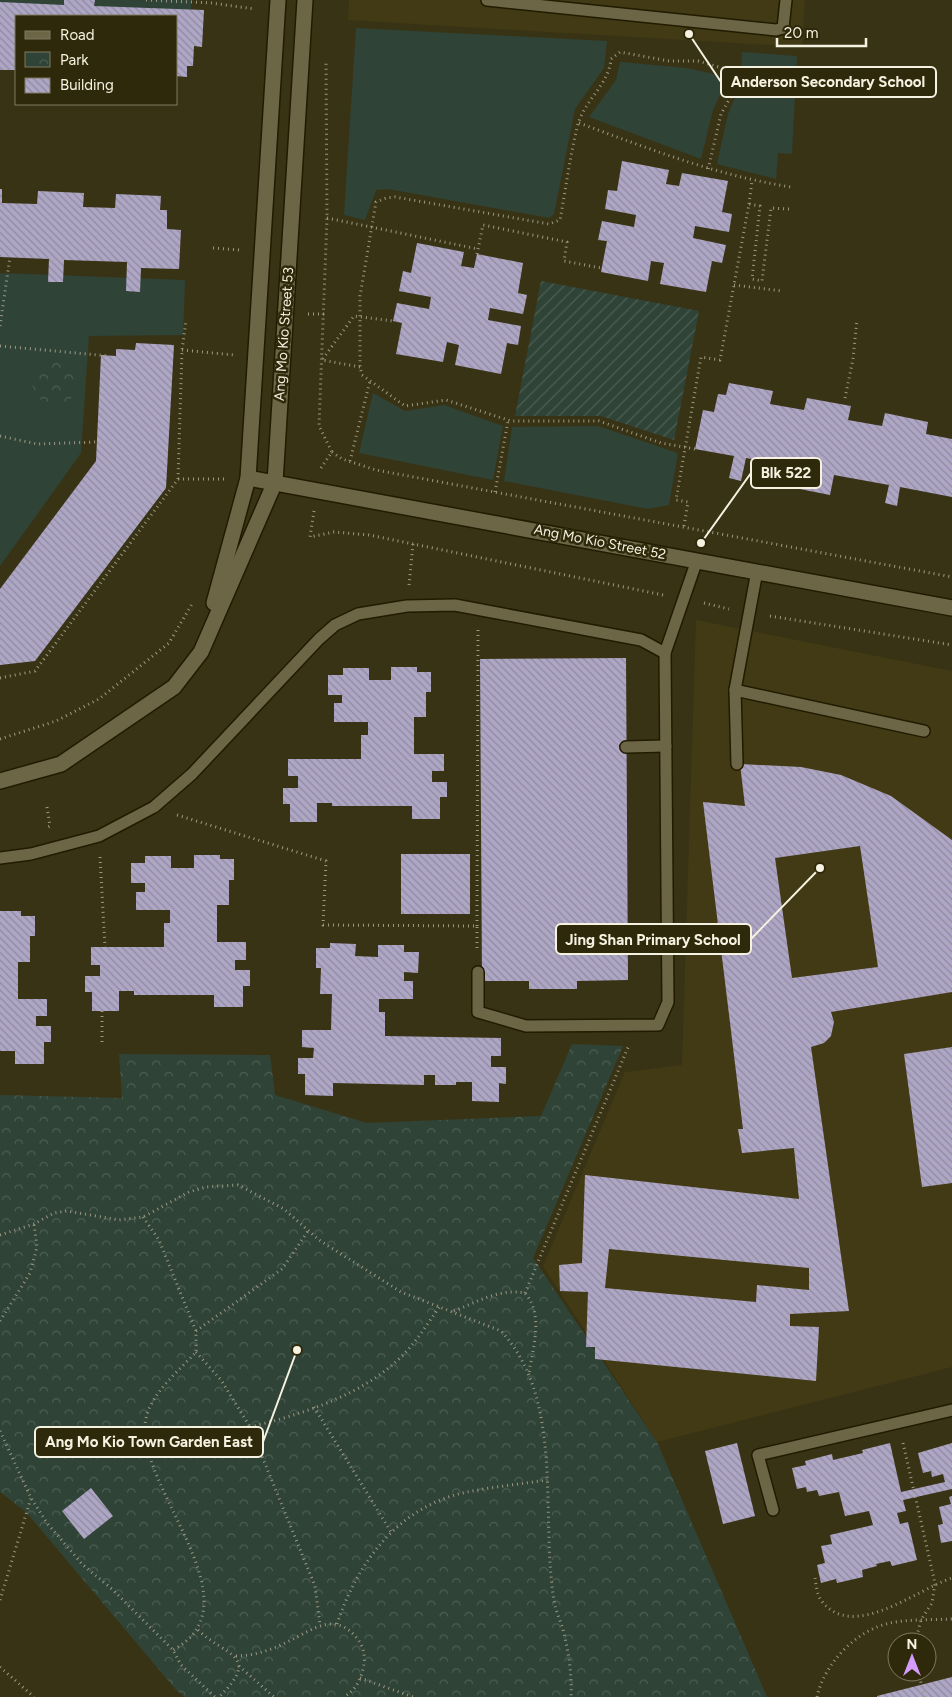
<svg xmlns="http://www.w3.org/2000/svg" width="952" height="1697" viewBox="0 0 952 1697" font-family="Figtree,sans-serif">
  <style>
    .built { fill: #423a14 }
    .grass { fill: #2f4337 }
    .park { fill: url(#park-crowns) }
    .garden { fill: url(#garden-furrows) }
    .building { fill: url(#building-back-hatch); fill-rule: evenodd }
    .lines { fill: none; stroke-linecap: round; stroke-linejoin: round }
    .service-casing { stroke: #211b00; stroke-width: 14 }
    .minor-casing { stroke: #211b00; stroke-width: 18 }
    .path { stroke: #9d9882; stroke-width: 3; stroke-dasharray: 1 4; stroke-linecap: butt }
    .service { stroke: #6c6647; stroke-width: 11 }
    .minor { stroke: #6c6647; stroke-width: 15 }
    .labels { text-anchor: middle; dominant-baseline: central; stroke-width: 5; stroke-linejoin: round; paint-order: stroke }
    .street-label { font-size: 14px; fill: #f6f2e1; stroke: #2f290b }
    .leader { fill: none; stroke: #f6f2e1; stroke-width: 2 }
    .callout-dot { fill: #f6f2e1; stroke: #2f290b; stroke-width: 2 }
    .callout { fill: #2f290b; stroke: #f6f2e1; stroke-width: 2 }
    .callout-label { font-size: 15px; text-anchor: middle; font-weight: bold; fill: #f6f2e1 }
  </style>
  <defs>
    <pattern id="park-crowns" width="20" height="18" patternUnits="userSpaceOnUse" patternTransform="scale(1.25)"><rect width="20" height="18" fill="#2f4337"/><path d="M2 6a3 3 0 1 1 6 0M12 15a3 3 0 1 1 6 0" fill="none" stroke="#4e5f54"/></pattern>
    <pattern id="garden-furrows" width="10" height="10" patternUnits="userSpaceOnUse" patternTransform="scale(1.25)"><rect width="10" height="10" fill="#2f4337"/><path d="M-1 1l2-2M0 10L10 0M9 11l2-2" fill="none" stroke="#4e5f54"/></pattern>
    <pattern id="building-back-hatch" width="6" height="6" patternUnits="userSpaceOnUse" patternTransform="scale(1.25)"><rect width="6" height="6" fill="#aea6c5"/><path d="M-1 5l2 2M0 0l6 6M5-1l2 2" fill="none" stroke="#908a9e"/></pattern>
  </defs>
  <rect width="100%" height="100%" fill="#393316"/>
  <g class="built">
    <path d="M349 0H805L802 47 348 20Z"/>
    <path d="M696 620 952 671V1367L657 1442 543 1266 625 1072 682 1065Z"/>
  </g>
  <g class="grass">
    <path d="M0 0H191V12L0 4Z"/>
    <path d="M356 28 607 41 604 68 575 109 554 214 549 218 388 189 376 190 365 220 344 215Z"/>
    <path d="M742 52 797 56 792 154 778 153 776 179 717 164 728 114 740 85Z"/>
    <path d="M620 62 687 68 718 75 724 86 713 110 701 159 589 117 616 80Z"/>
    <path d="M0 273 185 280 183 335 89 336 81 453 0 566Z"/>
    <path d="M373 393 405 411 444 405 503 426 493 480 359 453Z"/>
    <path d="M598 426 678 453 669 505 648 509 504 481 512 427Z"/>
  </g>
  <g class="park">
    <circle cx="55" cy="382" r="23"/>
    <path d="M572 1044 623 1046 533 1258 657 1442 767 1697H185L177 1691 26 1512 0 1492V1095L122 1098 119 1054 270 1055 275 1095 367 1123 541 1116Z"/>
  </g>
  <path class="garden" d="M541 281 699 311 674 440 601 416H515Z"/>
  <g class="building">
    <path d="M64 0H95L94 6 204 10 202 47 194 46 193 66H187V77L176 76V16H16V70H0V2L64 5Z"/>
    <path d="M622 161 669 170 666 184 679 186 682 173 728 181 722 212 732 214 729 232 695 226 693 238 726 245 722 263 712 261 706 292 660 284 664 263 651 261 648 281 601 272 607 241 598 240 602 221 634 227 636 215 605 209 608 190 617 191Z"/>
    <path d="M0 189H2V203L37 204 38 191 84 193 83 207 115 208 116 194 161 196 160 210H167V229L181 230 179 269 141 268 140 292 126 291 127 262 64 260 63 282H48L49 259 0 257Z"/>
    <path d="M417 243 464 252 461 266 474 268 477 254 523 263 518 293 527 295 523 314 490 308 488 320 521 326 518 345 507 343 501 374 455 365 459 345 447 342 443 362 396 354 402 323 393 321 397 303 429 309 431 297 399 291 403 271 411 273Z"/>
    <path d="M136 343 174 345 166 488 35 661 0 665V589L96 461 101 355 116 356V349L135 350Z"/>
    <path d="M729 383 773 391 770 404 804 410 807 398 851 406 848 420 882 426 885 413 928 422 926 434 952 439V497L900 487 897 506 885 503 889 485 834 475 830 495 795 488 799 468 746 458 741 481 729 478 734 456 695 449 703 410 714 412 718 394 726 395Z"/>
    <path d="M626 658 628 980 577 981V989H529V981H482L480 659Z"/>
    <path d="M391 667H417V672H431V692H426V717H414V754H444V771H432V782H447V797H440V819H412V806H332V803H317V822H290V804H283V788H298V776H288V759H361V735H368V722H334V703H342V695H328V675H343V668H369V680H391Z"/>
    <path d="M740 764 801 767 841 775 891 796 952 840V992L831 1012 834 1022 831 1036 824 1043 811 1047 849 1311 790 1314V1326L819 1327 816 1381 595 1359V1347H586L588 1292 560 1291 559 1265 582 1263 585 1175 799 1199 794 1148 742 1153 738 1129H743L703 802 745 806ZM860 846 878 967 792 978 775 858ZM609 1249 809 1268V1290L757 1285 756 1302 605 1288Z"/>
    <rect x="401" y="854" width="69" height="60"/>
    <path d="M194 855H220V859H234V880H229V905H217V942H246V960H235V970H250V986H243V1007H214V995H134V991H119V1011H92V992H85V976H100V965H91V947H164V923H170V910H136V892H145V883H131V863H145V856H171V868H194Z"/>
    <path d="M0 911H21V916H35V936H30V962H18V999H47V1016H36V1026H51V1042H44V1064H15V1051H0Z"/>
    <path d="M330 943 356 944 355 956 378 957V945H404V952H419L418 973 404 972V981H413V999H379V1012H385V1036L501 1038V1056H491V1067H506V1084L499 1083V1102L472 1101V1082H456V1085H435V1075H424V1085L333 1083V1096L305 1095V1074H298V1058H313L314 1048 302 1047V1030H331L332 994H320L321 968H316V948H330Z"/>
    <path d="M952 1047V1183L922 1187 904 1054Z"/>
    <path d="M737 1443 755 1516 723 1524 705 1451Z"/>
    <path d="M890 1443 901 1492 945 1482 943 1474 932 1477 931 1471 923 1473 918 1453 952 1443V1489L903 1500 906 1511 897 1513 900 1524 908 1522 917 1560 892 1566 890 1561 876 1564 877 1566 862 1570 863 1577 837 1583 836 1579 821 1583 817 1565 825 1563 821 1546 832 1544 830 1535 873 1525 869 1511 845 1516 839 1492 819 1496 817 1490 807 1492 806 1487 797 1489 792 1468 806 1465 805 1461 832 1454 833 1460 863 1453 862 1450Z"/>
    <path d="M91 1488 113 1516 84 1539 62 1511Z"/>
    <path d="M952 1496V1541L941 1543 938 1525 943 1524 939 1507 951 1504 949 1497Z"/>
    <path d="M952 1677V1697H877V1696Z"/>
  </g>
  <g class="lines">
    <defs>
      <g id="service">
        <path d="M487 0 776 30 783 28 786 0"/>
        <path d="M735 690 924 731"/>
        <path d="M626 747 666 746"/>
        <path d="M737 764 735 690 757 571"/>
        <path d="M0 858 31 854 99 836 154 807 192 774 319 639 335 625 358 614 407 606 455 605 641 640 665 653"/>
        <path d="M478 972V1012L526 1026 658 1025 668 1002 665 653 697 560"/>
        <path d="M773 1510 758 1455 952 1410"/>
      </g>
      <g id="minor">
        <path d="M248 478 952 608"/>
        <path d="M214 603 248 478 278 0"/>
        <path d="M0 781 61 764 174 687 201 652 275 482 305 0"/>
      </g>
    </defs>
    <use href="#service" class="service-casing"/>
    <use href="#minor" class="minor-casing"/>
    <g class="path">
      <path d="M146 0 211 3 255 9"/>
      <path d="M579 123C650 149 715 175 791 187"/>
      <path d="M749 204 752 181"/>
      <path d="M327 218 478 249"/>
      <path d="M213 248 240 250"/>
      <path d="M477 254 483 225 567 242 564 261 601 268"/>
      <path d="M734 285 782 291"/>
      <path d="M308 314H325"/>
      <path d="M0 326 10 257"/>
      <path d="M0 346 109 356"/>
      <path d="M182 350 234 355"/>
      <path d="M360 367 322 360 354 316 393 321"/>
      <path d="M845 398 853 359 857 319"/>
      <path d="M0 436 37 444 97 442"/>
      <path d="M695 449 661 443 599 421H511L446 400 405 406 362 375 360 367V296L376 202 386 198 395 197 549 224 560 220C566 188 570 155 578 124 585 100 609 84 611 59L620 52 669 61H698L726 69 733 81 734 91 721 114 708 170"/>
      <path d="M332 452 342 459 376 470 952 577"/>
      <path d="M350 461 370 381"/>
      <path d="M321 468 332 452 319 426 327 218 326 61"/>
      <path d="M178 479H225"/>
      <path d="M495 492 508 421"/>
      <path d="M314 511 310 537 334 532 369 535 663 595"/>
      <path d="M684 526 688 502 676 500 701 357 720 360 749 204 760 206 752 279 762 281 771 208 789 209"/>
      <path d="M409 585 413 544"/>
      <path d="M704 603 729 609"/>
      <path d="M770 616 952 645"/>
      <path d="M0 678 35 671 178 479 182 350 186 321"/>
      <path d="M0 739 56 721 99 699 169 643 192 604"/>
      <path d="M47 807 50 826 48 827"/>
      <path d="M177 815 326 861 323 925 477 926V951"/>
      <path d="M100 857 105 947"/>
      <path d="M477 926 478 629"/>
      <path d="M102 1011V1045"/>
      <path d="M143 1217 159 1240 196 1331V1352C179 1371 152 1392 146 1418 132 1484 261 1603 173 1650"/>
      <path d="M0 1235 34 1224 54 1213 67 1211 119 1220 143 1217 189 1192 206 1187 238 1185 284 1209 319 1240 401 1292 501 1331C565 1400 540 1515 554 1601 556 1612 561 1622 564 1633 569 1655 572 1675 571 1697"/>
      <path d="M525 1293 629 1045"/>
      <path d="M454 1311C477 1302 500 1288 525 1293 544 1315 533 1347 529 1373"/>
      <path d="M0 1321 30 1273 37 1247 34 1224"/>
      <path d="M196 1331 282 1269 308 1231"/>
      <path d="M196 1352 221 1380 250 1427 315 1586 320 1625"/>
      <path d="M314 1407 391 1532"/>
      <path d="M250 1427C303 1414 363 1395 402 1356 417 1341 428 1323 440 1306"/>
      <path d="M0 1431 31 1498 47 1523 82 1564 113 1590 173 1650 181 1665 215 1697"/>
      <path d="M903 1443 935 1583 932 1603 921 1620 915 1642"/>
      <path d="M815 1578C816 1584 817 1595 821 1600 852 1643 917 1589 952 1578"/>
      <path d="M0 1600 31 1498"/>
      <path d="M337 1624C358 1561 399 1506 467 1492 493 1487 520 1484 547 1480"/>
      <path d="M198 1630C225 1656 262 1655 219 1697"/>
      <path d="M236 1656C255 1656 274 1649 291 1640 314 1629 334 1612 356 1637 364 1646 366 1657 363 1669 360 1682 355 1690 344 1697"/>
      <path d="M239 1666 274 1697"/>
      <path d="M0 1667 34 1697"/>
      <path d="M918 1672 925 1697"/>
      <path d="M360 1678 413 1697"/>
      <path d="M817 1697C824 1664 856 1630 890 1623 910 1619 932 1620 952 1619"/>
    </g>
    <use href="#service" class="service"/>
    <use href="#minor" class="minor"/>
  </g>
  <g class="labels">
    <g class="street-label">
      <text transform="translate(284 334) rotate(-86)">Ang Mo Kio Street 53</text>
      <text transform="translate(600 542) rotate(11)">Ang Mo Kio Street 52</text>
    </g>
  </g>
  <path class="leader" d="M689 34L721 82M701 543L751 473M820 868L751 939M297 1350L263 1442"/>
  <g class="callout-dot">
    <circle cx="689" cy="34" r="5"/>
    <circle cx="701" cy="543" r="5"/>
    <circle cx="820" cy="868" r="5"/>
    <circle cx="297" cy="1350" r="5"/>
  </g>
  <g class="callout">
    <rect x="721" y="67" width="215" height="30" rx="5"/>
    <rect x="751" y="458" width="70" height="30" rx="5"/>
    <rect x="556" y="924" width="195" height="30" rx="5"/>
    <rect x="35" y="1427" width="228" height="30" rx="5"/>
  </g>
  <g class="callout-label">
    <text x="828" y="87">Anderson Secondary School</text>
    <text x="786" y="478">Blk 522</text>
    <text x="653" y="945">Jing Shan Primary School</text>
    <text x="149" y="1447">Ang Mo Kio Town Garden East</text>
  </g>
  <rect x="15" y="15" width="162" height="90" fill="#2f290b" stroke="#7f7961"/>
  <rect x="25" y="31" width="25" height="8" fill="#6c6647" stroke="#7f7961"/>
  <text x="60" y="40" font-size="15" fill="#f6f2e1">Road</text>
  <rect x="25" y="52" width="25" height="15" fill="url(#park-crowns)" stroke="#7f7961"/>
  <text x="60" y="65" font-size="15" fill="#f6f2e1">Park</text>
  <rect x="25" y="78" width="25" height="15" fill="url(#building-back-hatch)" stroke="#7f7961"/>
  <text x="60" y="90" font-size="15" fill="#f6f2e1">Building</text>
  <g transform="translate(912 1657)"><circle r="24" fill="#2f290b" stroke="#7f7961"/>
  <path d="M0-4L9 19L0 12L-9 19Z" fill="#d39cfc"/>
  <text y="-8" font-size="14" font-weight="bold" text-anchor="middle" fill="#f6f2e1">N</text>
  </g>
  <path d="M777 38v8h89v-8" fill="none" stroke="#f6f2e1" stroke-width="2.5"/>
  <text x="784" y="38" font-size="15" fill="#f6f2e1" stroke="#2f290b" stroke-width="4" paint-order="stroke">20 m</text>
</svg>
